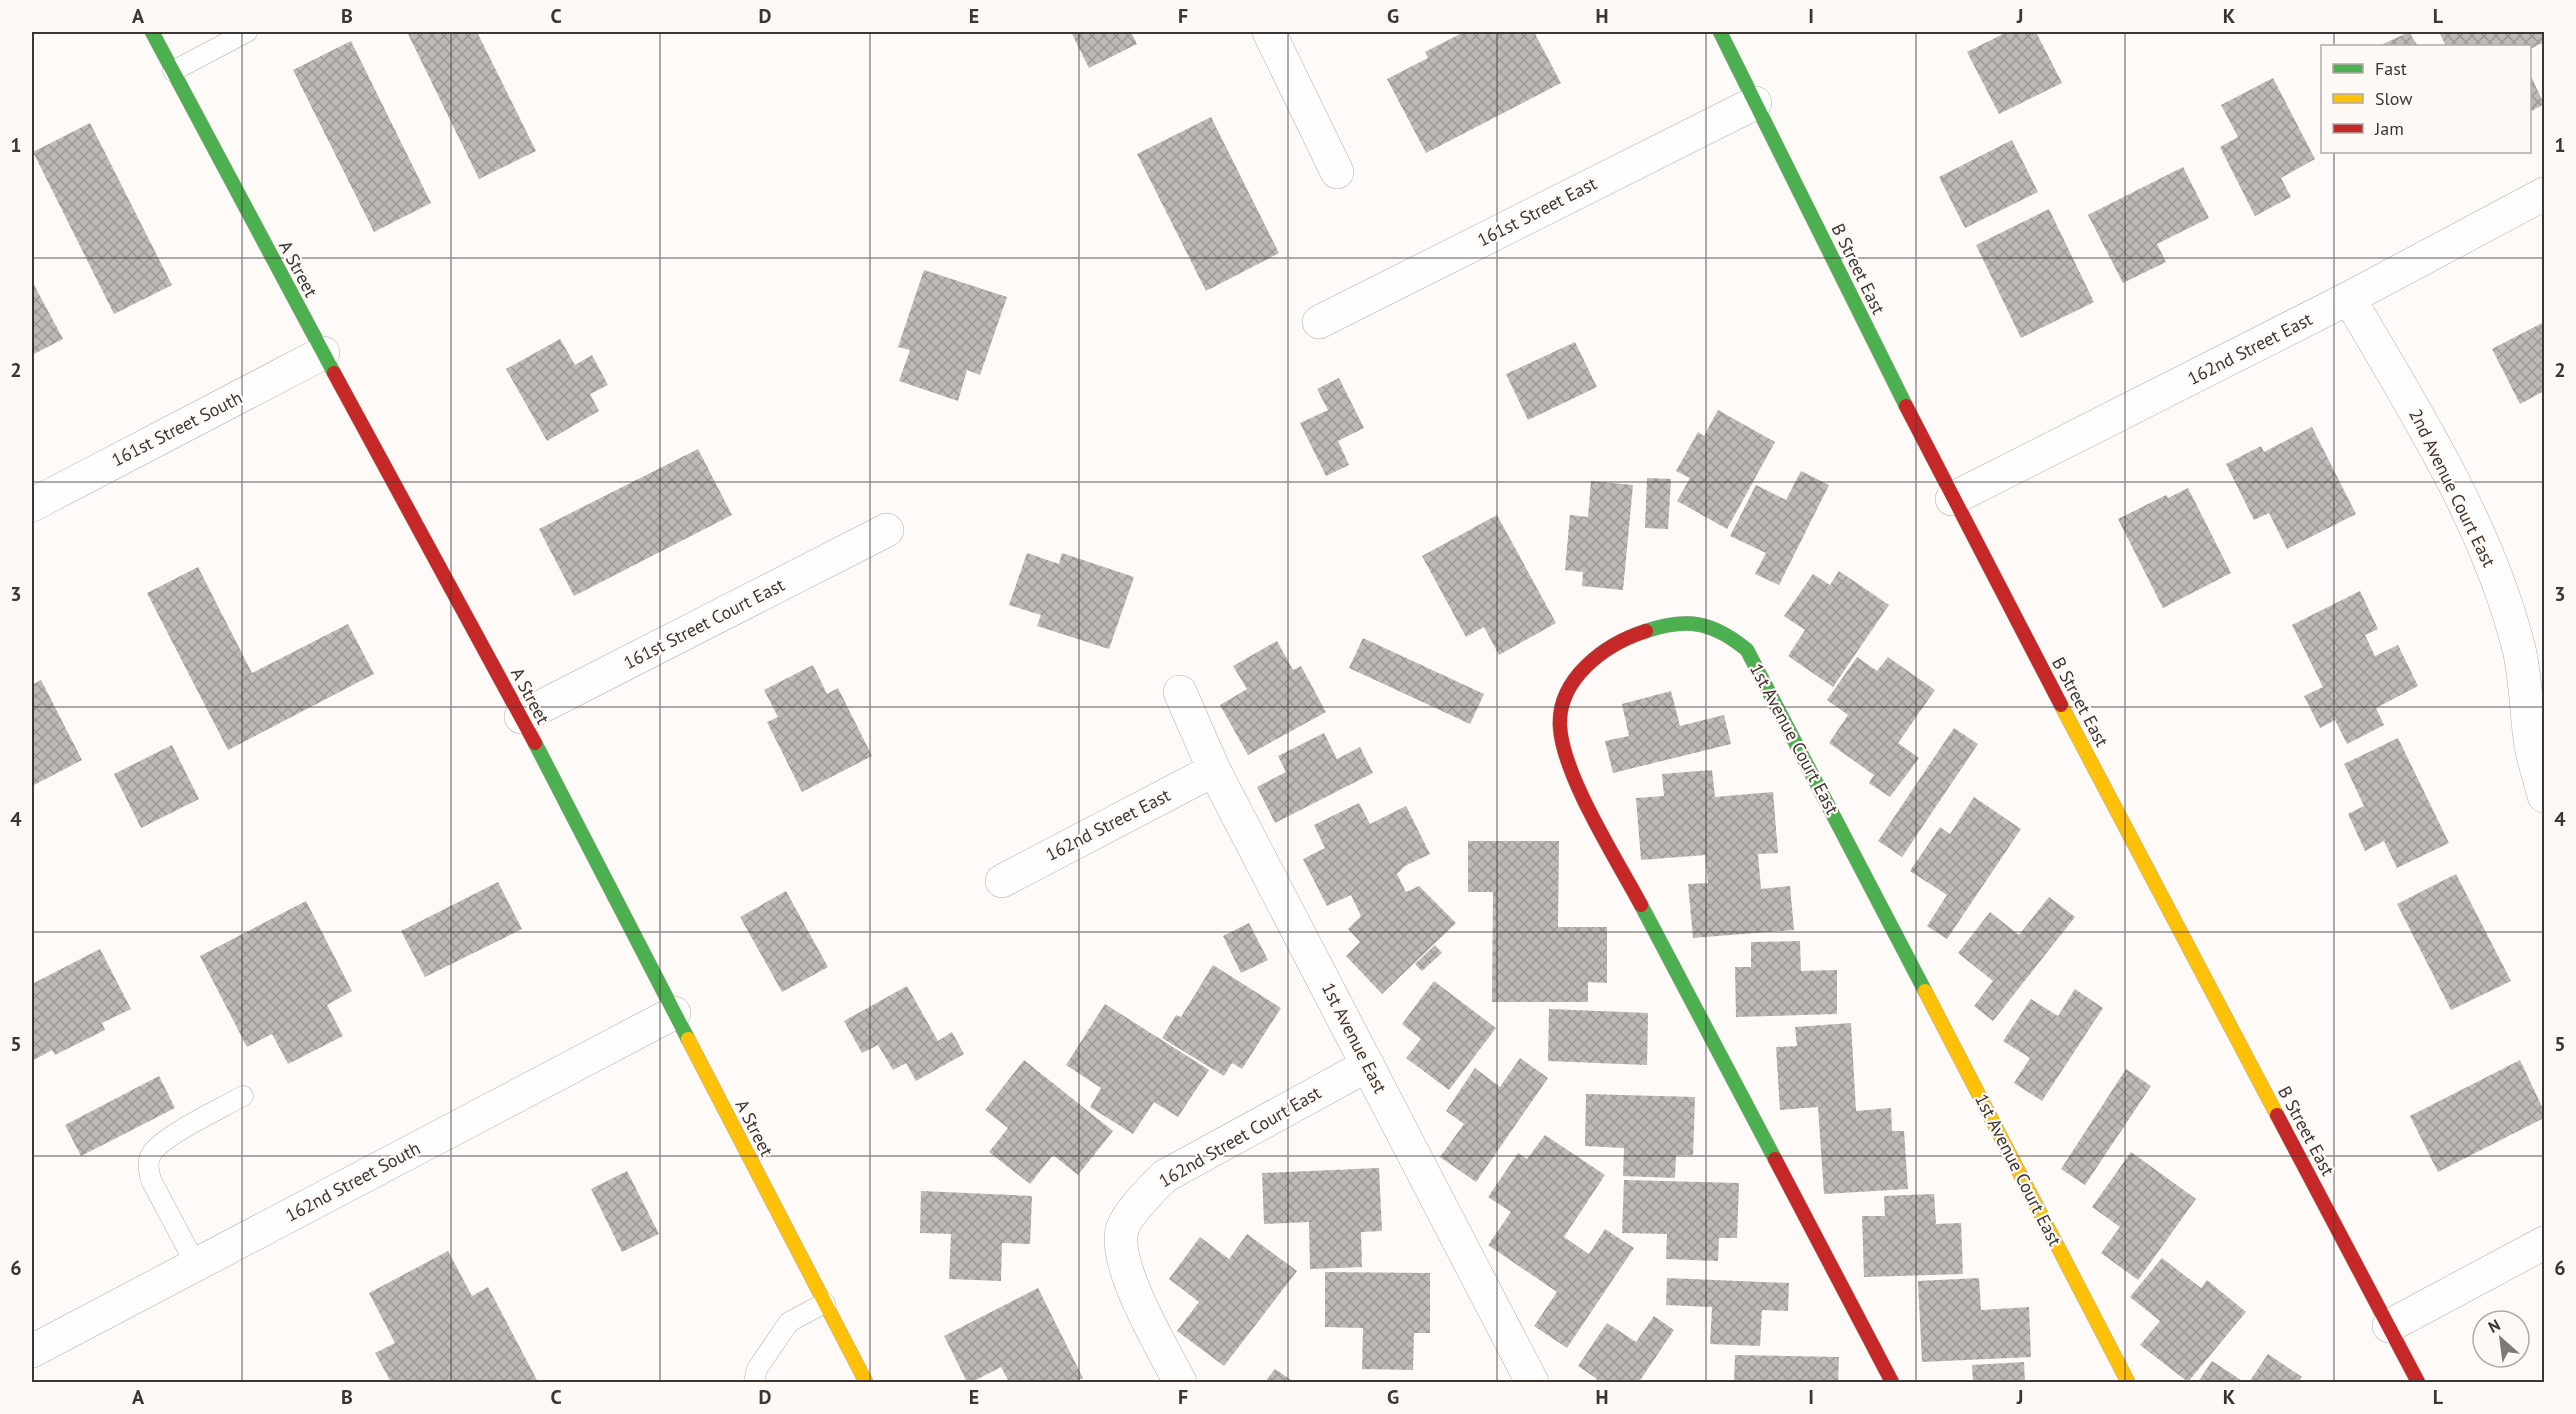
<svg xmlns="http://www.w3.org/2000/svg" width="2576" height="1414" font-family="'PT Sans',sans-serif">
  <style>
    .building { fill: url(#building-cross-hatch) }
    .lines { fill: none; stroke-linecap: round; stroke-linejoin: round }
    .lane-casing { stroke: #b1adab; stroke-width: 21 }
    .street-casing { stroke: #b1adab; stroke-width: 34 }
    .fast-casing { stroke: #b1adab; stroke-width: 15 }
    .slow-casing { stroke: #b1adab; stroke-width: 15 }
    .jam-casing { stroke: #b1adab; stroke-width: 15 }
    .lane { stroke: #fffefe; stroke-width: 20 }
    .street { stroke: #fffefe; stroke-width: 33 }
    .fast { stroke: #4caf50; stroke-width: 14 }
    .slow { stroke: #ffc107; stroke-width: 14 }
    .jam { stroke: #c62828; stroke-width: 14 }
    .grid { fill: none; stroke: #3b3533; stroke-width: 1.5; stroke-opacity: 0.55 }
    .labels { text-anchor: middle; stroke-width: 4.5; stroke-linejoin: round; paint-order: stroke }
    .street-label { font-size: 18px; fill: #3b3533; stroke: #fff9f6 }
    .neatline { fill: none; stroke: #3b3533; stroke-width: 2 }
    .grid-label { font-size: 20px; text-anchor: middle; font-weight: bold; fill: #3b3533 }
  </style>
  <defs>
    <pattern id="building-cross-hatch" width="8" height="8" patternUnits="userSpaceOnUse" patternTransform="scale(1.5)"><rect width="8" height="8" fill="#bebab8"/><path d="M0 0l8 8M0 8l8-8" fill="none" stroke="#9c9896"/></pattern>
  </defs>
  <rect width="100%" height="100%" fill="#fdfaf8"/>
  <path class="building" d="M407 32H477L536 151 479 179Z
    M1071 32H1131L1137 44 1089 68Z
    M1464 32H1534L1561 83 1426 153 1387 79 1428 58 1425 52Z
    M2007 32H2036L2062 83 1999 114 1967 52Z
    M2409 32 2418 46H2379Z
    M2445 32H2544V42L2530 49V46H2446L2440 34Z
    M351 41 431 203 374 232 293 70Z
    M2530 74 2544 104 2530 112Z
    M2273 78 2315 159 2281 178 2291 197 2255 216 2220 147 2238 137 2221 105Z
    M1211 117 1279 253 1206 291 1137 154Z
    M90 123 172 285 114 314 33 152Z
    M2012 140 2038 192 1965 228 1939 177Z
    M2183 167 2209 218 2157 244 2166 262 2123 283 2088 215Z
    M2049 209 2094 302 2021 338 1976 245Z
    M924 270 1007 297 980 375 967 370 958 401 899 381 910 350 898 347Z
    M32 281 63 339 32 355Z
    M2544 322V391L2520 404 2492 349Z
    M560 339 575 365 592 355 608 385 590 394 599 411 547 441 506 369Z
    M1575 342 1597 387 1528 420 1506 374Z
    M1339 378 1364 428 1338 441 1349 465 1326 476 1300 423 1328 410 1317 389Z
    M1718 410 1775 442 1727 529 1677 501 1690 478 1676 471 1698 432 1704 436Z
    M2312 427 2356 514 2287 549 2269 513 2254 520 2226 464 2261 446 2264 452Z
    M698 449 732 515 574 596 539 529Z
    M1801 471 1829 485 1779 585 1755 574 1766 553 1730 536 1756 485 1786 500Z
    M1647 478 1671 479 1668 529 1645 528Z
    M1591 481 1633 485 1623 590 1582 586 1583 572 1565 570 1570 515 1588 517Z
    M2188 488 2231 573 2163 608 2118 519 2166 495 2168 498Z
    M1497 515 1556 623 1499 655 1484 627 1466 637 1422 556Z
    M1027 553 1059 564 1062 553 1134 577 1109 649 1037 626 1041 615 1009 605Z
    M198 567 252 673 348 624 374 674 228 750 147 593Z
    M1839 571 1889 605 1833 687 1788 656 1805 630 1784 616 1813 574 1830 585Z
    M2360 591 2378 629 2365 635 2375 656 2398 645 2418 686 2376 708 2384 725 2347 744 2335 720 2320 728 2304 696 2323 687 2292 625Z
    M1363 638 1484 694 1470 724 1349 668Z
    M1277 641 1293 670 1301 666 1326 712 1248 755 1220 705 1247 689 1233 666Z
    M1857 657 1877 671 1888 657 1935 690 1898 743 1919 758 1890 797 1869 783 1874 775 1829 743 1848 715 1827 700Z
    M813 665 827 694 838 688 872 756 802 792 767 722 778 717 764 690Z
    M41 680 82 760 32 786V685Z
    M1671 691 1680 726 1724 715 1731 744 1613 773 1605 741 1629 736 1622 704Z
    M1954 728 1978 744 1902 857 1878 841Z
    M1324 733 1337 759 1360 747 1373 773 1275 823 1257 787 1286 772 1278 756Z
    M2398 738 2449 843 2397 868 2384 841 2365 851 2348 814 2364 806 2344 764Z
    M172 745 199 799 141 828 114 774Z
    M1712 770 1715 797 1773 792 1778 853 1758 854 1761 889 1790 886 1794 930 1693 938 1688 884 1708 883 1705 855 1641 860 1636 798 1664 796 1662 774Z
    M1974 797 2021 829 1947 939 1927 926 1947 895 1910 871 1940 827 1950 834Z
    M1359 803 1370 824 1406 806 1430 854 1405 866 1397 874 1406 892 1419 886 1456 923 1382 994 1346 956 1360 942 1348 929 1361 916 1351 895 1327 906 1303 859 1325 848 1314 825Z
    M1468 841H1559L1558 927H1607V983L1588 982V1002H1492L1493 892H1468Z
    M2456 874 2511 981 2451 1010 2397 904Z
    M498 882 522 929 425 977 401 931Z
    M786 891 828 967 782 992 740 917Z
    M2049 897 2075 917 1993 1021 1974 1006 1993 981 1958 953 1990 912 2019 935Z
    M306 901 352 991 327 1005 343 1036 288 1064 272 1034 247 1047 200 956Z
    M1249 923 1268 960 1241 973 1223 936Z
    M1800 941 1801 971 1837 970V1014L1736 1017 1735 967H1751V942Z
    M1435 945 1442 953 1422 971 1415 964Z
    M100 949 131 1009 102 1023 105 1030 55 1055 52 1050 32 1061V984Z
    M1213 965 1281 1008 1242 1069 1232 1063 1224 1076 1162 1038 1176 1015 1181 1017Z
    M1434 981 1496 1028 1449 1090 1406 1058 1421 1039 1402 1024Z
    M907 986 938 1041 952 1032 964 1054 916 1081 906 1063 893 1070 878 1045 862 1053 844 1021Z
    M2075 989 2103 1008 2042 1101 2014 1083 2030 1058 2003 1041 2031 999 2058 1016Z
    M1105 1004 1209 1070 1178 1117 1154 1102 1133 1134 1090 1107 1101 1088 1066 1065Z
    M1549 1009 1648 1013 1647 1065 1548 1061Z
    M1851 1023 1856 1111 1891 1108 1892 1131H1904L1908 1189 1824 1194 1818 1107 1780 1110 1776 1047 1797 1046 1795 1027Z
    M1520 1058 1548 1078 1476 1182 1440 1157 1464 1124 1446 1111 1475 1068 1500 1087Z
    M1024 1060 1113 1131 1078 1175 1053 1155 1030 1184 989 1152 1008 1128 985 1110Z
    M2520 1060 2544 1111V1118L2438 1172 2410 1116Z
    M2126 1069 2151 1086 2085 1185 2061 1169Z
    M159 1076 175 1108 81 1156 65 1125Z
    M1586 1094 1695 1097 1693 1155H1676L1675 1178 1623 1176 1624 1148 1585 1146Z
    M1545 1135 1605 1175 1564 1237 1589 1254 1605 1229 1634 1248 1567 1348 1534 1326 1557 1292 1488 1245 1511 1212 1488 1197 1518 1153 1527 1159Z
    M2131 1152 2196 1199 2138 1280 2101 1253 2120 1227 2092 1207Z
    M1379 1168 1382 1231 1361 1232 1362 1267 1310 1269 1309 1222 1264 1224 1262 1173Z
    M627 1171 659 1234 622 1252 591 1189Z
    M1624 1180 1739 1183 1737 1238H1719L1718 1261 1666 1259 1667 1234 1622 1233Z
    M921 1191 1032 1196 1030 1244 1002 1243 1001 1281 949 1279 951 1234 920 1233Z
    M1934 1194 1936 1224 1961 1223 1963 1274 1864 1277 1862 1216H1885L1884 1196Z
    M1247 1234 1297 1271 1224 1366 1177 1331 1199 1302 1169 1279 1200 1237 1229 1259Z
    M448 1251 472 1296 488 1287 538 1382H391L375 1353 395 1343 369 1293Z
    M2162 1258 2201 1288 2207 1280 2246 1312 2188 1382 2140 1345 2160 1321 2130 1297Z
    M1325 1272 1430 1273V1333H1414L1413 1370 1362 1369 1363 1328 1325 1327Z
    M1667 1278 1789 1283 1788 1311 1762 1310 1760 1346 1710 1344 1712 1307 1666 1305Z
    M1979 1278 1981 1310 2029 1307 2031 1357 1922 1362 1918 1281Z
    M1038 1288 1083 1378 1073 1382H1009L1001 1367 972 1382H967L944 1336Z
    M1654 1316 1674 1330 1639 1382H1594L1597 1379 1578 1366 1607 1323 1636 1342Z
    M2268 1354 2302 1377 2298 1382H2249Z
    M1735 1355 1839 1357 1838 1382H1734Z
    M2212 1361 2244 1382H2198Z
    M2024 1362 2025 1382H1973L1972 1365Z
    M1275 1369 1294 1382H1265Z"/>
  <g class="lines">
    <g class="lane-casing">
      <path id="lane" d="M173 71 247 32
        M196 1265 151 1180C149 1171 146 1162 152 1153 164 1135 222 1108 243 1096
        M754 1382 757 1369 789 1322 825 1303"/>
    </g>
    <g class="street-casing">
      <path id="street" d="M1269 32 1337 172
        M2349 298C2414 410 2487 522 2519 649 2526 679 2526 709 2530 739 2532 758 2540 778 2544 796
        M1319 322 1755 103
        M1952 499 2349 298 2544 194
        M32 505 323 353
        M1180 692 1214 770 1532 1382
        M521 717 887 530
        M1002 881 1214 770
        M2389 1326 2544 1243
        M32 1351 674 1013
        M1180 1382C1163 1349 1113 1266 1122 1230 1126 1215 1153 1187 1165 1176L1368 1065"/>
    </g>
    <g class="fast-casing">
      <path id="fast" d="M152 32 334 373
        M1720 32 1906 406
        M1646 631C1688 617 1713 622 1747 650L1925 991
        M535 743 688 1039
        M1641 905 1775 1159"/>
    </g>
    <g class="slow-casing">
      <path id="slow" d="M2061 705 2277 1115
        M1925 991 2128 1382
        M688 1039 866 1382"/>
    </g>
    <g class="jam-casing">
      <path id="jam" d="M334 373 535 743
        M1906 406 2061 705
        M1641 905C1617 860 1563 776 1560 727 1557 679 1605 644 1646 631
        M2277 1115 2418 1382
        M1775 1159 1892 1382"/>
    </g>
    <use href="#lane" class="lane"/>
    <use href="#street" class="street"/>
    <use href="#fast" class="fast"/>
    <use href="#slow" class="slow"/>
    <use href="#jam" class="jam"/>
  </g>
  <path class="grid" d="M242 32V1382M451 32V1382M660 32V1382M870 32V1382M1079 32V1382M1288 32V1382M1497 32V1382M1706 32V1382M1916 32V1382M2125 32V1382M2334 32V46M2334 152V1382M32 258H2544M32 482H2544M32 707H2544M32 932H2544M32 1156H2544"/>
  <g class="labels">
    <g class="street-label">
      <text transform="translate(1537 212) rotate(-27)" y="6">161st Street East</text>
      <text transform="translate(298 269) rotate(62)" y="6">A Street</text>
      <text transform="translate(1858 269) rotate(64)" y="6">B Street East</text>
      <text transform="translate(2250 349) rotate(-27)" y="6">162nd Street East</text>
      <text transform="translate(177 429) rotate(-27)" y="6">161st Street South</text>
      <text transform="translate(2452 488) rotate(64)" y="6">2nd Avenue Court East</text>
      <text transform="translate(704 624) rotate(-27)" y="6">161st Street Court East</text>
      <text transform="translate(530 696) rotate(62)" y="6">A Street</text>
      <text transform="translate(2080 702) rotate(62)" y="6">B Street East</text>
      <text transform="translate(1794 739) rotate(62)" y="6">1st Avenue Court East</text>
      <text transform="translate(1108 825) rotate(-27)" y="6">162nd Street East</text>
      <text transform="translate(1354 1038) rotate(63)" y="6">1st Avenue East</text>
      <text transform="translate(754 1128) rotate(63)" y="6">A Street</text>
      <text transform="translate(2306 1131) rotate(62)" y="6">B Street East</text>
      <text transform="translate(1240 1137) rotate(-30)" y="6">162nd Street Court East</text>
      <text transform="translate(2018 1170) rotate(63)" y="6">1st Avenue Court East</text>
      <text transform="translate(353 1182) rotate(-28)" y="6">162nd Street South</text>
    </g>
  </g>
  <rect width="2576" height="1414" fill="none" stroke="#fff9f6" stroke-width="66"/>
  <rect x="2321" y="45" width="210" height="108" fill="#fff9f6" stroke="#b1aba8" stroke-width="1.5"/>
  <rect x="2333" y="64" width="30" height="9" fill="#4caf50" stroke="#b1aba8" stroke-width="1.5"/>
  <text x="2375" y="75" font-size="18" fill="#3b3533">Fast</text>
  <rect x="2333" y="94" width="30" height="9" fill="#ffc107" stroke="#b1aba8" stroke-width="1.5"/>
  <text x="2375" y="105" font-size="18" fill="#3b3533">Slow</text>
  <rect x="2333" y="124" width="30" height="9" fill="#c62828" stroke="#b1aba8" stroke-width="1.5"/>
  <text x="2375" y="135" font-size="18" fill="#3b3533">Jam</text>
  <g transform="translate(2501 1339) rotate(332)"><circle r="28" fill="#fff9f6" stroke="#b1aba8" stroke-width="1.5"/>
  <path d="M0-4.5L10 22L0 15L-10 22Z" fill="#7f7a78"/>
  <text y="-9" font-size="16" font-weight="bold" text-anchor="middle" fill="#3b3533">N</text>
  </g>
  <rect x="33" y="33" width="2510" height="1348" class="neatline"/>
  <g class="grid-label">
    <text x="138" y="23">A</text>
    <text x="347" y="23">B</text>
    <text x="556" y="23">C</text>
    <text x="765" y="23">D</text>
    <text x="974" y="23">E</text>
    <text x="1183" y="23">F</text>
    <text x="1393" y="23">G</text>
    <text x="1602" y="23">H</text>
    <text x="1811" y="23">I</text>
    <text x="2020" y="23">J</text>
    <text x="2229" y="23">K</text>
    <text x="2438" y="23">L</text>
    <text x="16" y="152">1</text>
    <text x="2560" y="152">1</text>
    <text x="16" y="377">2</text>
    <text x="2560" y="377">2</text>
    <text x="16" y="601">3</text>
    <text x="2560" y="601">3</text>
    <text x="16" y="826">4</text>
    <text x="2560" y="826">4</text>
    <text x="16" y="1051">5</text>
    <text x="2560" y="1051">5</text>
    <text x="16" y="1275">6</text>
    <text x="2560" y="1275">6</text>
    <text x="138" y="1404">A</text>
    <text x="347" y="1404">B</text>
    <text x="556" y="1404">C</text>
    <text x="765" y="1404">D</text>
    <text x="974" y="1404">E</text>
    <text x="1183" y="1404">F</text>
    <text x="1393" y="1404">G</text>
    <text x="1602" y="1404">H</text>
    <text x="1811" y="1404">I</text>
    <text x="2020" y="1404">J</text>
    <text x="2229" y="1404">K</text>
    <text x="2438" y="1404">L</text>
  </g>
</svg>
